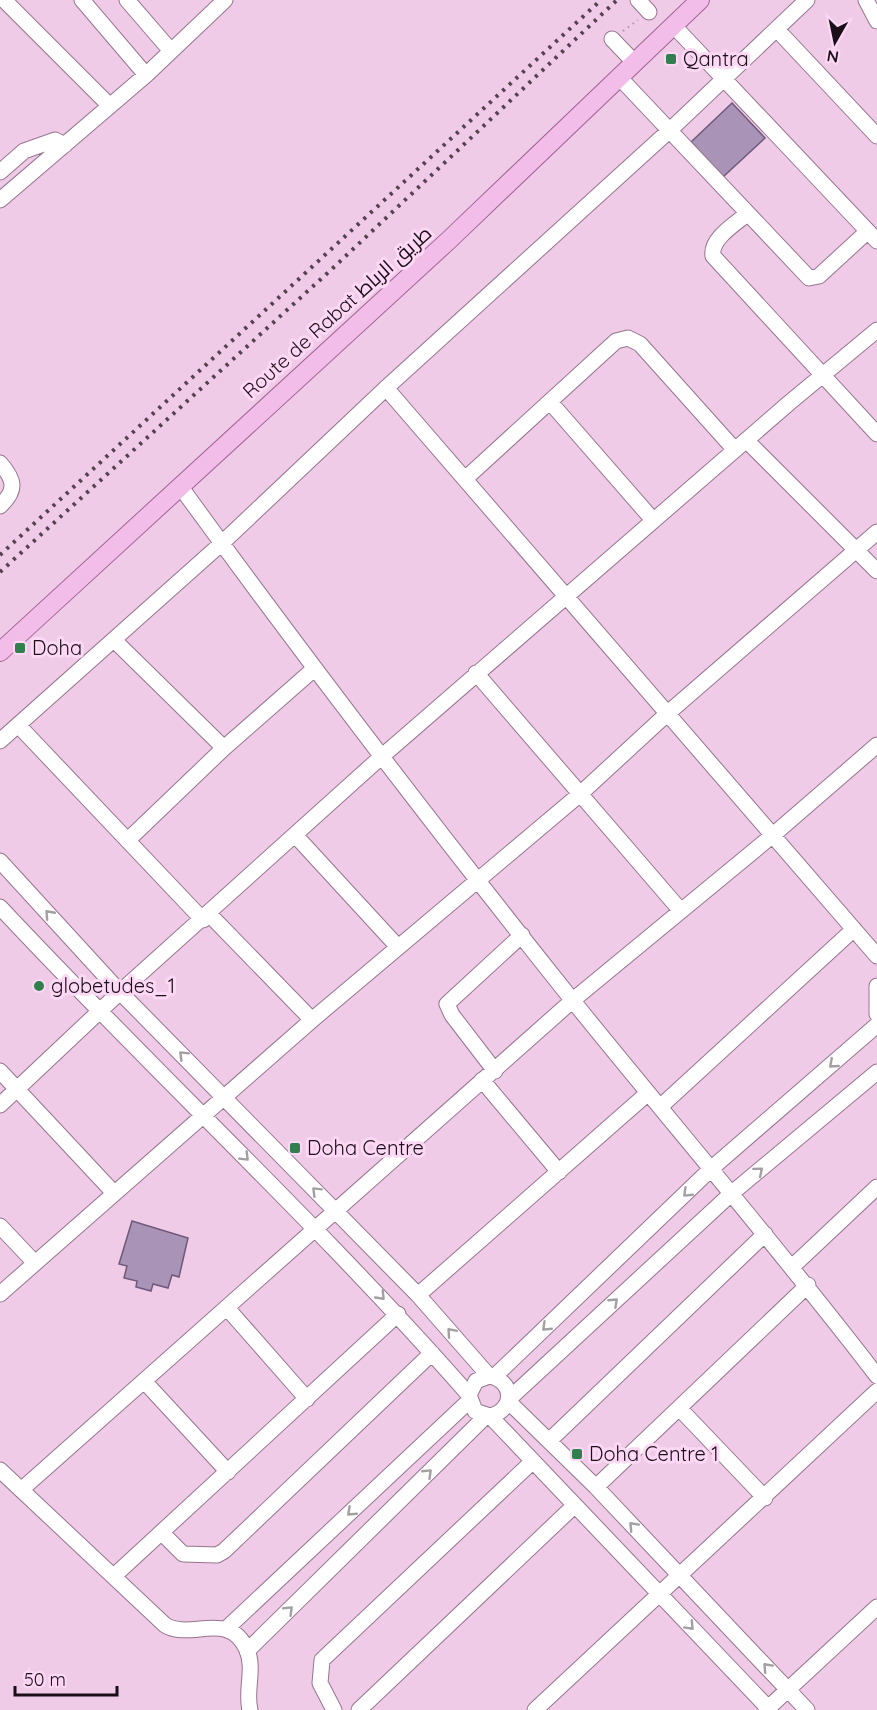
<svg xmlns="http://www.w3.org/2000/svg" width="877" height="1710" font-family="Quicksand,Cairo,sans-serif">
  <style>
    .building { fill: #a993b6; stroke: #6e597a; stroke-width: 1.5 }
    .lines { fill: none; stroke-linecap: round; stroke-linejoin: round }
    .minor-casing { stroke: #96748f; stroke-width: 17 }
    .major-casing { stroke: #a16396; stroke-width: 20 }
    .path { stroke: #ac8fa6; stroke-width: 2; stroke-dasharray: 1.5 4.5; stroke-linecap: butt }
    .minor { stroke: #fff; stroke-width: 15 }
    .major { stroke: #f2bde9; stroke-width: 18 }
    .rail { stroke: #554251; stroke-width: 4; stroke-dasharray: 3 6; stroke-linecap: butt }
    .oneway { stroke: #a39fa3 }
    .poi-dot { fill: #317f4f; stroke: #fdd8f5; stroke-width: 2 }
    .labels { text-anchor: middle; stroke-width: 6; stroke-linejoin: round; paint-order: stroke }
    .poi-label { font-size: 20px; fill: #1a0e18; stroke: #fdd8f5; text-anchor: start }
    .street-label { font-size: 20px; fill: #1a0e18; stroke: #fdd8f5 }
  </style>
  <rect width="100%" height="100%" fill="#f0cbe8"/>
  <path class="building" d="M732 103 765 138 723 177 691 142Z
    M132 1221 188 1238 179 1277 172 1275 168 1288 153 1284 151 1291 136 1287 137 1281 124 1278 127 1266 119 1264Z"/>
  <g class="lines">
    <g class="minor-casing">
      <path id="minor" d="M4 0 110 106
        M82 0 146 75
        M127 0 171 51
        M638 0 649 12
        M866 0 877 21
        M673 25 877 241
        M783 36 877 136
        M612 39 634 62
        M619 77 809 278 819 276 868 231
        M0 172 24 151 55 140 65 145
        M0 200 146 75 225 0
        M747 214C735 224 710 239 713 256L877 434
        M386 388 877 956
        M550 402 653 520
        M746 440 877 571
        M0 463C15 480 17 490 0 506
        M465 479 616 341 628 338 640 344 735 450
        M180 486C307 661 438 832 573 1001 674 1126 779 1248 877 1376
        M114 640 224 748
        M476 673 681 911
        M18 725 203 920
        M0 741 222 543 386 388 670 130 807 0
        M295 835 398 947
        M129 839 224 748 314 669
        M0 861 120 992 418 1295 489 1376C515 1381 515 1410 490 1416
        M0 907C154 1072 320 1225 469 1395L475 1411 490 1416 770 1710
        M209 914 312 1020
        M877 986V1014
        M0 1071 114 1193
        M495 1071 452 1015 447 1004 522 935
        M482 1080 559 1172
        M0 1105 120 992 380 758 789 403 877 330
        M660 1107 854 929
        M0 1226 35 1263
        M792 1267 877 1187
        M0 1294 312 1020 579 795 668 713 877 532
        M418 1295 648 1093
        M227 1308 307 1399
        M494 1377 712 1168 877 1025
        M144 1381 228 1472
        M469 1395 476 1381 489 1376
        M509 1399 732 1193 877 1072
        M509 1402 596 1487 807 1710
        M679 1408 765 1498
        M550 1440 765 1234
        M0 1470 165 1625C191 1641 229 1609 247 1650 255 1669 245 1691 250 1710
        M596 1487 808 1285
        M21 1490 573 1000 773 835 877 745
        M162 1533 183 1554 217 1555 224 1551 432 1353
        M115 1575 398 1314
        M226 1629 470 1400
        M247 1651 486 1416
        M334 1710 320 1683 322 1660 533 1461
        M359 1710 574 1506
        M535 1710 877 1391
        M766 1710 877 1607"/>
    </g>
    <g class="major-casing">
      <path id="major" d="M0 652 449 240 700 0"/>
    </g>
    <path class="path" d="M623 31 638 20"/>
    <use href="#minor" class="minor"/>
    <use href="#major" class="major"/>
    <path class="rail" d="M0 555 601 0
      M0 572 333 268 617 0"/>
  </g>
  <defs><path id="oneway-chevron" d="M-2-3.5L2.5 0L-2 3.5" fill="none" stroke-width="1.6" stroke-linecap="round" stroke-linejoin="round" transform="scale(1.5)"/></defs>
  <g class="oneway">
    <use href="#oneway-chevron" transform="translate(49 914) rotate(-132)"/>
    <use href="#oneway-chevron" transform="translate(183 1055) rotate(-135)"/>
    <use href="#oneway-chevron" transform="translate(833 1064) rotate(139)"/>
    <use href="#oneway-chevron" transform="translate(245 1157) rotate(45)"/>
    <use href="#oneway-chevron" transform="translate(759 1171) rotate(-40)"/>
    <use href="#oneway-chevron" transform="translate(316 1191) rotate(-135)"/>
    <use href="#oneway-chevron" transform="translate(687 1193) rotate(136)"/>
    <use href="#oneway-chevron" transform="translate(381 1296) rotate(46)"/>
    <use href="#oneway-chevron" transform="translate(614 1302) rotate(-43)"/>
    <use href="#oneway-chevron" transform="translate(546 1327) rotate(136)"/>
    <use href="#oneway-chevron" transform="translate(451 1332) rotate(-131)"/>
    <use href="#oneway-chevron" transform="translate(428 1473) rotate(-44)"/>
    <use href="#oneway-chevron" transform="translate(351 1512) rotate(137)"/>
    <use href="#oneway-chevron" transform="translate(633 1526) rotate(-133)"/>
    <use href="#oneway-chevron" transform="translate(289 1610) rotate(-44)"/>
    <use href="#oneway-chevron" transform="translate(690 1626) rotate(47)"/>
    <use href="#oneway-chevron" transform="translate(767 1667) rotate(-133)"/>
  </g>
  <g class="poi-dot">
    <rect x="665" y="53" width="12" height="12" rx="3"/>
    <rect x="14" y="642" width="12" height="12" rx="3"/>
    <circle cx="39" cy="986" r="6"/>
    <rect x="289" y="1142" width="12" height="12" rx="3"/>
    <rect x="571" y="1448" width="12" height="12" rx="3"/>
  </g>
  <g class="labels">
    <g class="poi-label">
      <text x="683" y="66">Qantra</text>
      <text x="32" y="655">Doha</text>
      <text x="51" y="993">globetudes_1</text>
      <text x="307" y="1155">Doha Centre</text>
      <text x="589" y="1461">Doha Centre 1</text>
    </g>
    <g class="street-label">
      <text transform="translate(337 312) rotate(-42)" y="7">Route de Rabat طريق الرباط</text>
    </g>
  </g>
  <g transform="translate(835 42) rotate(189)" stroke="#fdd8f5" stroke-width="4.5" paint-order="stroke">
  <path d="M0-4.5L10 22L0 15L-10 22Z" fill="#1a0e18"/>
  <text y="-9" font-size="16" font-weight="bold" text-anchor="middle" fill="#1a0e18">N</text>
  </g>
  <path d="M15 1686v9h102v-9" fill="none" stroke="#1a0e18" stroke-width="3"/>
  <text x="24" y="1686" font-size="18" fill="#1a0e18" stroke="#fdd8f5" stroke-width="4.5" paint-order="stroke">50 m</text>
</svg>
